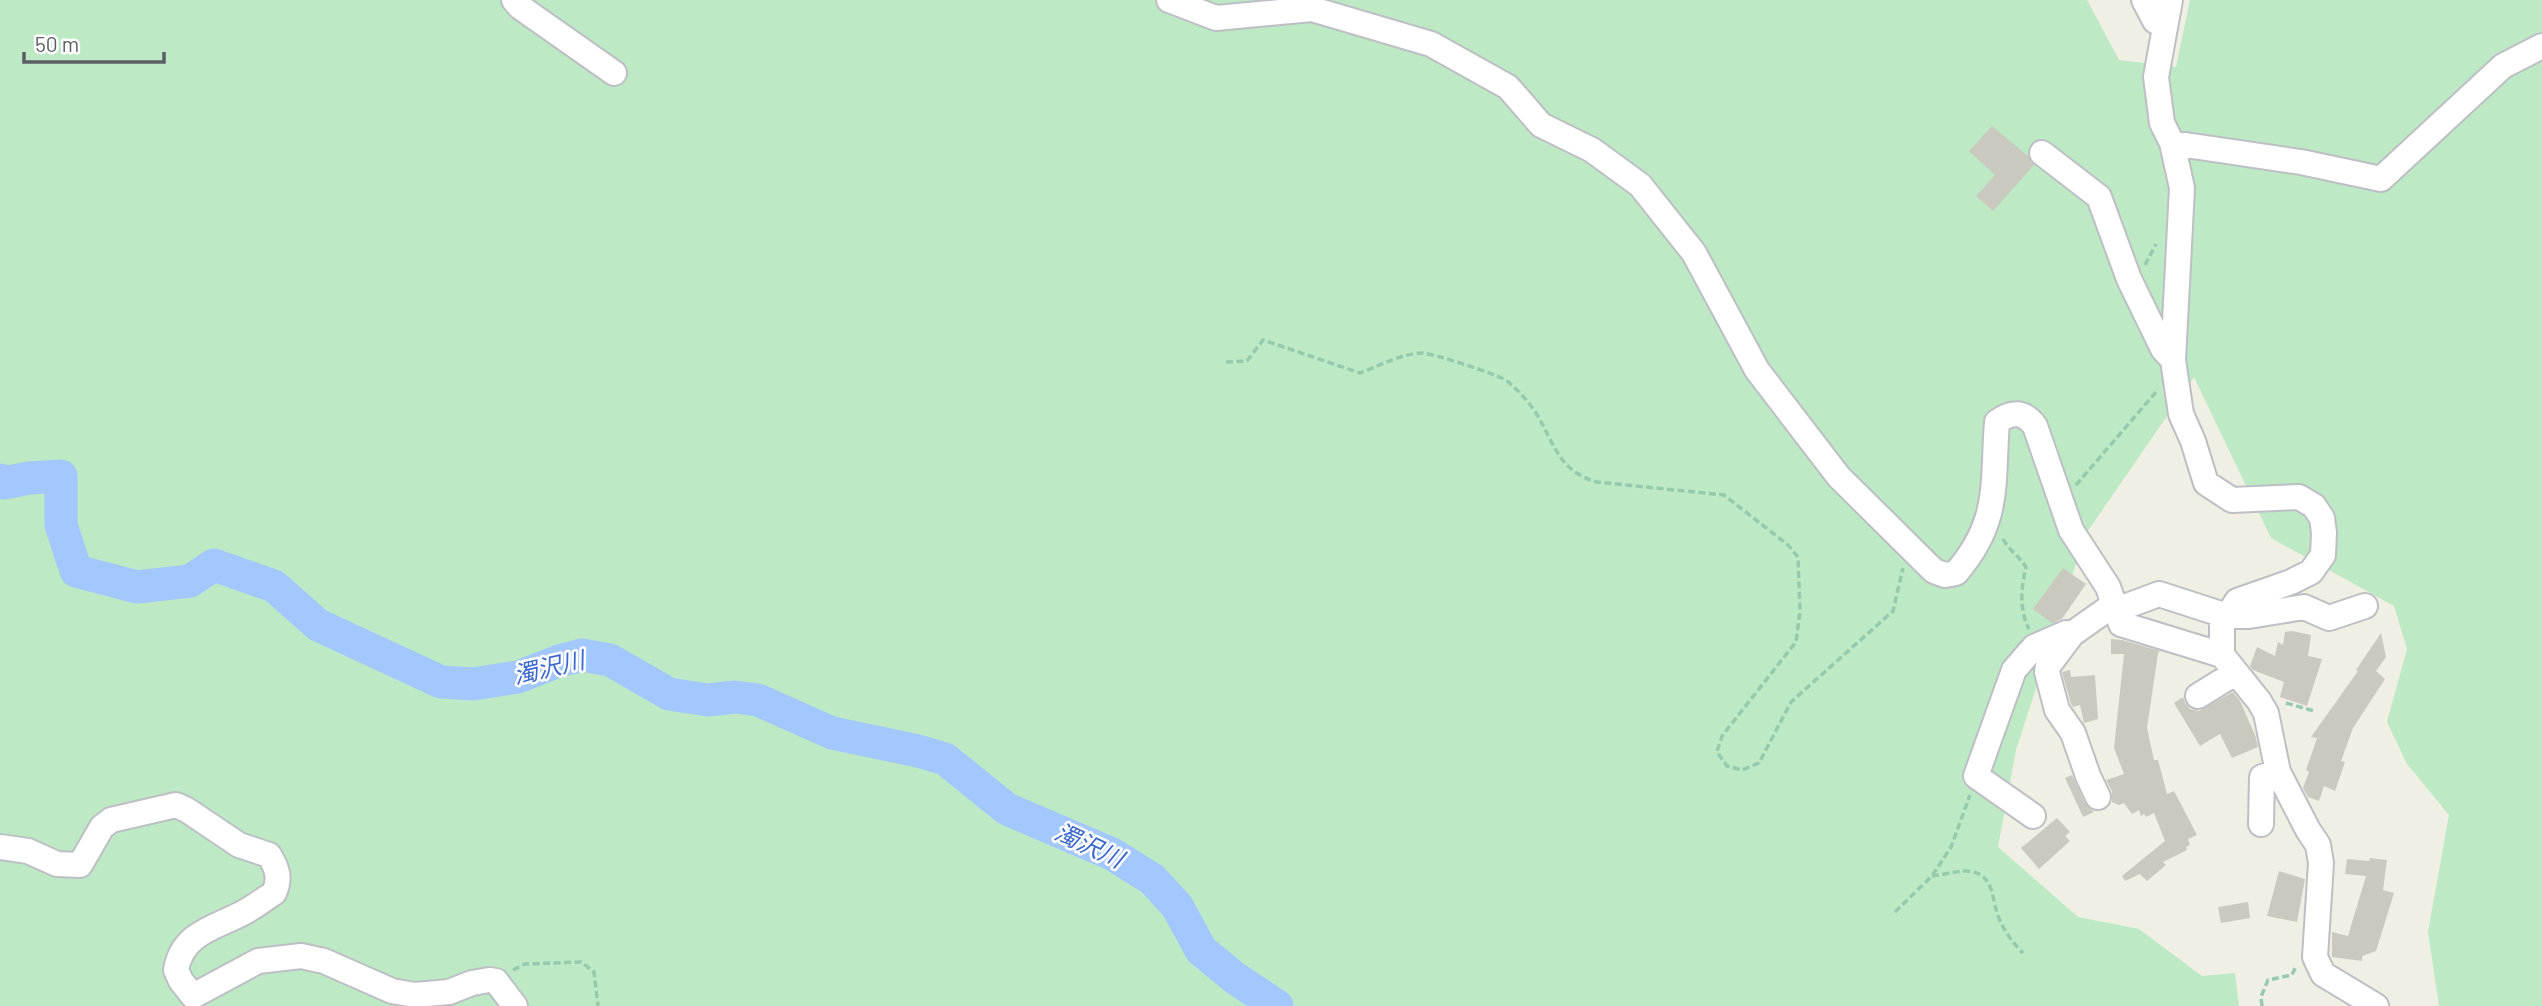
<svg xmlns="http://www.w3.org/2000/svg" width="2542" height="1006" font-family="Barlow,'Noto Sans JP',sans-serif">
  <style>
    .green { fill: #bde9c5 }
    .lines { fill: none; stroke-linecap: round; stroke-linejoin: round }
    .river { stroke: #a3c7ff; stroke-width: 33 }
    .building { fill: #cac9c0 }
    .minor-casing { stroke: #bdbfc5; stroke-width: 28 }
    .path { stroke: #95caae; stroke-width: 3.5; stroke-dasharray: 7 3.5; stroke-linecap: butt }
    .minor { stroke: #fff; stroke-width: 24 }
    .labels { text-anchor: middle; stroke-width: 5; stroke-linejoin: round; paint-order: stroke }
    .water-label { font-size: 24px; font-style: italic; fill: #3b69ce; stroke: #fff }
  </style>
  <rect width="100%" height="100%" fill="#efefe3"/>
  <path class="green" d="M0 0H2087L2119 60 2176 67 2190 0H2542V1006H2439L2428 932 2449 815 2407 764 2387 722 2407 649 2394 606 2271 538 2194 377 2085 535 2016 750 1998 847 2078 917 2139 929 2202 976 2235 973 2239 1006H0Z"/>
  <g class="lines">
    <path class="river" d="M0 480 4 483 29 478 61 476V525L76 571 137 587 190 581 214 565 274 586 318 625 441 682 473 684 518 677 559 661 582 655 610 660 669 694 708 700 735 697 758 700 832 733 918 751 945 759 1007 809 1112 854 1152 879 1177 906 1201 950 1235 978 1277 1006"/>
  </g>
  <path class="building" d="M1992 126 2028 156 2034 165 1993 211 1976 196 1995 175 1969 151Z
    M2063 568 2086 584 2062 619 2052 623 2033 609Z
    M2292 631 2311 635 2308 656 2322 659 2307 706 2280 697 2284 682 2253 670 2250 666 2257 647 2275 656 2278 642 2283 645 2285 632Z
    M2381 633 2386 657 2376 671 2385 679 2353 728 2341 761 2345 762 2335 791 2324 786 2319 801 2308 797 2303 788 2309 772 2306 770 2317 738 2311 737 2358 671 2356 670Z
    M2111 639 2122 640 2160 651 2158 653 2147 728 2154 760H2158L2167 794 2174 791 2197 835 2188 839 2190 845 2186 847 2187 850 2163 862 2166 865 2147 881 2140 874 2125 881 2122 876 2165 841 2154 813 2146 817 2144 814 2141 816 2139 810 2132 814 2124 803 2119 805 2112 802V791L2106 780 2124 774 2114 748 2124 654H2111Z
    M2070 670 2071 677 2095 675 2098 719 2084 723 2080 705 2073 707 2071 704 2062 672Z
    M2233 692 2240 701 2255 735 2258 747 2232 758 2220 734 2200 746 2174 703 2183 697 2185 703 2190 709 2199 711Z
    M2072 775 2085 803 2094 812 2083 817 2065 778Z
    M2057 818 2070 832 2065 836 2070 841 2039 869 2021 848Z
    M2370 858 2387 860 2383 890 2394 893 2376 951 2362 956V961L2332 957V932L2348 936 2366 876 2345 874 2347 859 2369 861Z
    M2279 871 2305 879 2297 922 2267 916Z
    M2248 902 2250 918 2221 923 2218 907Z"/>
  <g class="lines">
    <g class="minor-casing">
      <path id="minor" d="M514 0 520 7 614 73
        M1169 0 1216 18 1312 9 1431 44 1508 87 1541 125 1592 150 1640 185 1694 253 1757 370 1839 477 1934 571 1945 575 1956 573C2001 521 1992 484 1997 422 2012 411 2024 411 2035 426L2071 530 2108 587 2121 624 2222 655 2259 701 2266 713 2278 772 2308 830 2318 845 2321 863 2315 957 2323 974 2376 1006
        M2144 0 2155 21 2165 25
        M2170 0 2156 77 2162 123 2172 143 2182 188 2173 360 2181 414 2193 441 2206 483 2232 500 2299 497 2314 506 2322 518 2324 533 2323 555 2311 572 2291 582 2237 601 2222 625V655
        M2172 143 2301 162 2381 179 2503 66 2542 46
        M2042 153 2099 197 2129 279 2163 349 2173 360
        M2116 610 2159 594 2227 616H2249L2304 607 2329 618 2365 606
        M2198 696 2235 673
        M2098 797 2088 776 2073 733 2057 710 2047 672 2048 666 2072 634 2113 605
        M2033 816 1976 776 2014 670 2034 647 2066 633 2072 634
        M2261 824 2262 777 2278 772
        M0 847 28 851 57 864 80 865 102 827 111 820 176 805 187 810 239 845 269 855C277 868 281 878 274 893 263 900 253 908 241 914 213 928 182 934 176 970L181 981 193 996 258 961 301 956 324 961 392 991 415 995 449 992 472 983 489 980 496 981 515 1006"/>
    </g>
    <path class="path" d="M2145 265 2156 244
      M1226 362 1247 361 1263 340 1360 373C1379 366 1400 354 1421 353 1429 352 1500 375 1507 381 1518 390 1528 401 1536 413 1555 444 1558 471 1597 482L1724 495 1788 545 1798 557 1800 611 1796 642 1722 736 1717 752 1727 766 1742 770 1759 763 1791 702 1893 611 1903 568
      M2076 485 2156 392
      M2003 539C2009 550 2019 556 2026 567 2021 587 2019 610 2029 629
      M2286 703 2314 711
      M1932 876C1943 875 1955 871 1966 871 1994 872 1991 896 1998 916 2004 931 2012 942 2023 953
      M1895 912 1932 876 1951 847 1970 795
      M513 970 525 964 581 962 594 972 598 1006
      M2262 1006 2261 997 2268 980 2292 975 2296 966"/>
    <use href="#minor" class="minor"/>
  </g>
  <g class="labels">
    <g class="water-label">
      <text transform="translate(549 668) rotate(-13)" y="8">濁沢川</text>
      <text transform="translate(1089 846) rotate(25)" y="8">濁沢川</text>
    </g>
  </g>
  <path d="M24 52v10h140v-10" fill="none" stroke="#5b5e65" stroke-width="3.5"/>
  <text x="35" y="52" font-size="21" fill="#5b5e65" stroke="#ffffff" stroke-width="5" paint-order="stroke">50 m</text>
</svg>
